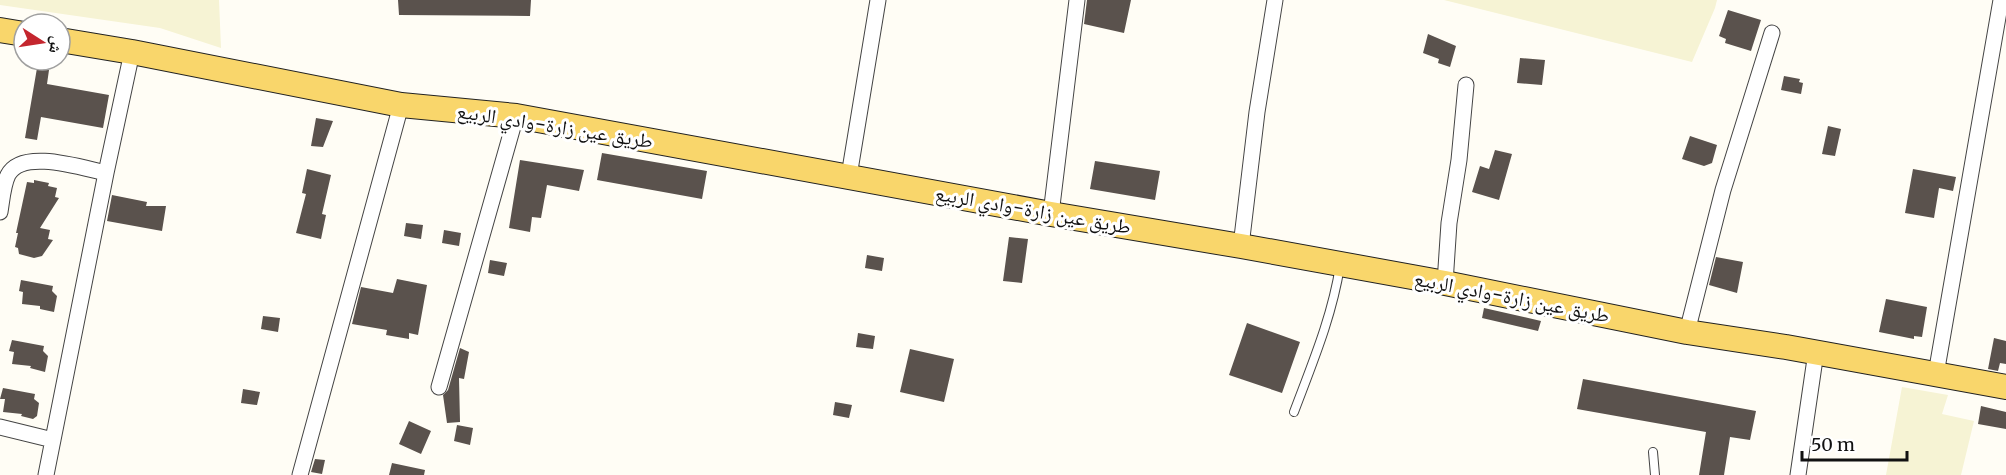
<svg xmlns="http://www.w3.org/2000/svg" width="2006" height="475" font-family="Merriweather,'Noto Naskh Arabic',serif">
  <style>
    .farmland { fill: #f6f3d4 }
    .building { fill: #5a524d }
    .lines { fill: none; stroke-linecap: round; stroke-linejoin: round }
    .lane-casing { stroke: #444; stroke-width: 10 }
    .street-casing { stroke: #444; stroke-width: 17 }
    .primary-casing { stroke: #222; stroke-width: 26 }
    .lane { stroke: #fff; stroke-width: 8 }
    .street { stroke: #fff; stroke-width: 15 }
    .primary { stroke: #f9d66b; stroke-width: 24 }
    .labels { text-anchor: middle; stroke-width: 6; stroke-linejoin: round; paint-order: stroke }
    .street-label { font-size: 20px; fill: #111; stroke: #fff }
  </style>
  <rect width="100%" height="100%" fill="#fffdf5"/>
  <path class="farmland" d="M0 0H219L221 48 160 28 0 5Z
    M1444 0H1717L1715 8 1692 62Z
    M1902 387 1948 395 1942 414 1974 421 1961 475H1886Z"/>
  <path class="building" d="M398 0H531L530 16 399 15Z
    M1087 0H1131L1124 33 1084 24Z
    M1728 10 1761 20 1751 51 1725 43 1726 39 1719 36Z
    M1428 34 1456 46 1450 67 1438 63 1439 59 1423 53Z
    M1520 58 1545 60 1542 85 1517 83Z
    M37 68 49 70 47 84 109 95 103 128 41 117 37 140 25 138Z
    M1784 76 1800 79 1799 82 1803 83 1801 94 1781 90Z
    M316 118 333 121 323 147 311 146Z
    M1828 126 1841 129 1835 156 1822 154Z
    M1690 136 1717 145 1712 163 1704 166 1682 159Z
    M1495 150 1512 154 1499 200 1472 192 1480 166 1489 169Z
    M602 153 707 171 702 199 597 180Z
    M520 160 584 170 579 191 547 185 541 218 532 217 530 232 509 228Z
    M1095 161 1160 171 1155 200 1090 189Z
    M307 169 331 175 322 214 326 215 321 239 296 233 306 194 302 193Z
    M1913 169 1956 177 1953 191 1939 188 1934 218 1905 213Z
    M34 180 49 183 48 186 57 188 55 197 59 198 40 228 50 230 48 239 53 240 42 256 34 258 19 254 18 248 15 247 18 233H16L27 182 34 183Z
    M112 195 147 202 146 206H166L162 231 107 221Z
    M406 223 423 225 421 239 404 236Z
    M444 230 461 233 459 246 442 243Z
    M1009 237 1028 239 1022 283 1003 281Z
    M867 255 884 258 882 271 865 268Z
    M1716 257 1743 262 1737 293 1709 285Z
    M490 260 507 263 504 276 488 273Z
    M397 279 427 285 418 335 409 333V339L386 335 387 330 352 324 361 287 393 293Z
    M21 280 53 286 52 291 57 296 54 312 40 309V306L22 304 23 292 19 291Z
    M1886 299 1927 307 1922 337 1914 336V339L1879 332Z
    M1484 308 1541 321 1538 331 1482 318Z
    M263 316 280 318 278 332 261 329Z
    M1247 323 1300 342 1282 393 1229 375Z
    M858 333 875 336 873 349 856 347Z
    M1994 338 2006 341V364L2000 363 1998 371 1988 369Z
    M12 340 44 346 43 351 48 356 45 372 30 368 31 366 12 364 14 352 9 351Z
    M460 348 469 352 464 379 459 378 460 422 447 423 443 395 448 390Z
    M910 349 954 359 944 402 900 392Z
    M1583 379 1756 411 1750 440 1730 437 1724 475H1699L1706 432 1577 409Z
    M3 388 35 394 34 399 39 403 37 416 33 419 21 416 22 414 3 412 5 399H0Z
    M243 389 260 392 257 405 241 403Z
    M835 402 852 405 849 418 833 415Z
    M1981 406 2006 412V429L1978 424Z
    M409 421 431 431 421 454 399 444Z
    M457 425 473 428 470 445 454 441Z
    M315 459 325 460 322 474 311 472Z
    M392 463 425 470 424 475H389Z"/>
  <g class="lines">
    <g class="lane-casing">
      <path id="lane" d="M1294 412C1312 364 1332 317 1340 266
        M1653 452 1655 475"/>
    </g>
    <g class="street-casing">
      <path id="street" d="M849 176 878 0
        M0 212C2 200 3 185 8 175 22 148 82 168 106 173
        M1051 214 1077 0
        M1241 246 1257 112 1275 0
        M1445 283 1449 223 1459 160 1466 85
        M1687 332 1723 190 1772 33
        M1936 374 2001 0
        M439 387 516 116
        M0 427 53 440
        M46 475 106 173 132 52
        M300 475 401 105
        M1798 475 1816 352"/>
    </g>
    <g class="primary-casing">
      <path id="primary" d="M0 30 24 34
        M60 40 132 52 401 105 516 116 1051 214 1241 246 1445 283 1687 332 1786 347 2006 387"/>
    </g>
    <use href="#lane" class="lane"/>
    <use href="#street" class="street"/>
    <use href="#primary" class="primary"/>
  </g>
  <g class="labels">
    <g class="street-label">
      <text transform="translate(555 126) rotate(9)" y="7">طريق عين زارة-وادي الربيع</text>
      <text transform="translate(1033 210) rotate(10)" y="7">طريق عين زارة-وادي الربيع</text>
      <text transform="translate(1512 297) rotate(11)" y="7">طريق عين زارة-وادي الربيع</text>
    </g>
  </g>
  <g transform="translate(42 42) rotate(102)"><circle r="28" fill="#ffffff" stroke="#a0a0a0" stroke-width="1.5"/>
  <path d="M0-4.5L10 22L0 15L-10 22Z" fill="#c4262e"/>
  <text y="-9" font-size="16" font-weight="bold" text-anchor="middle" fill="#111111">ش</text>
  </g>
  <path d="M1802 451v9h105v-9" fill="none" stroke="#111111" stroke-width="3"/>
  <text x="1811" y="451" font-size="18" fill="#111111" stroke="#ffffff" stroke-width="4.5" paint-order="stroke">50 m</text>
</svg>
